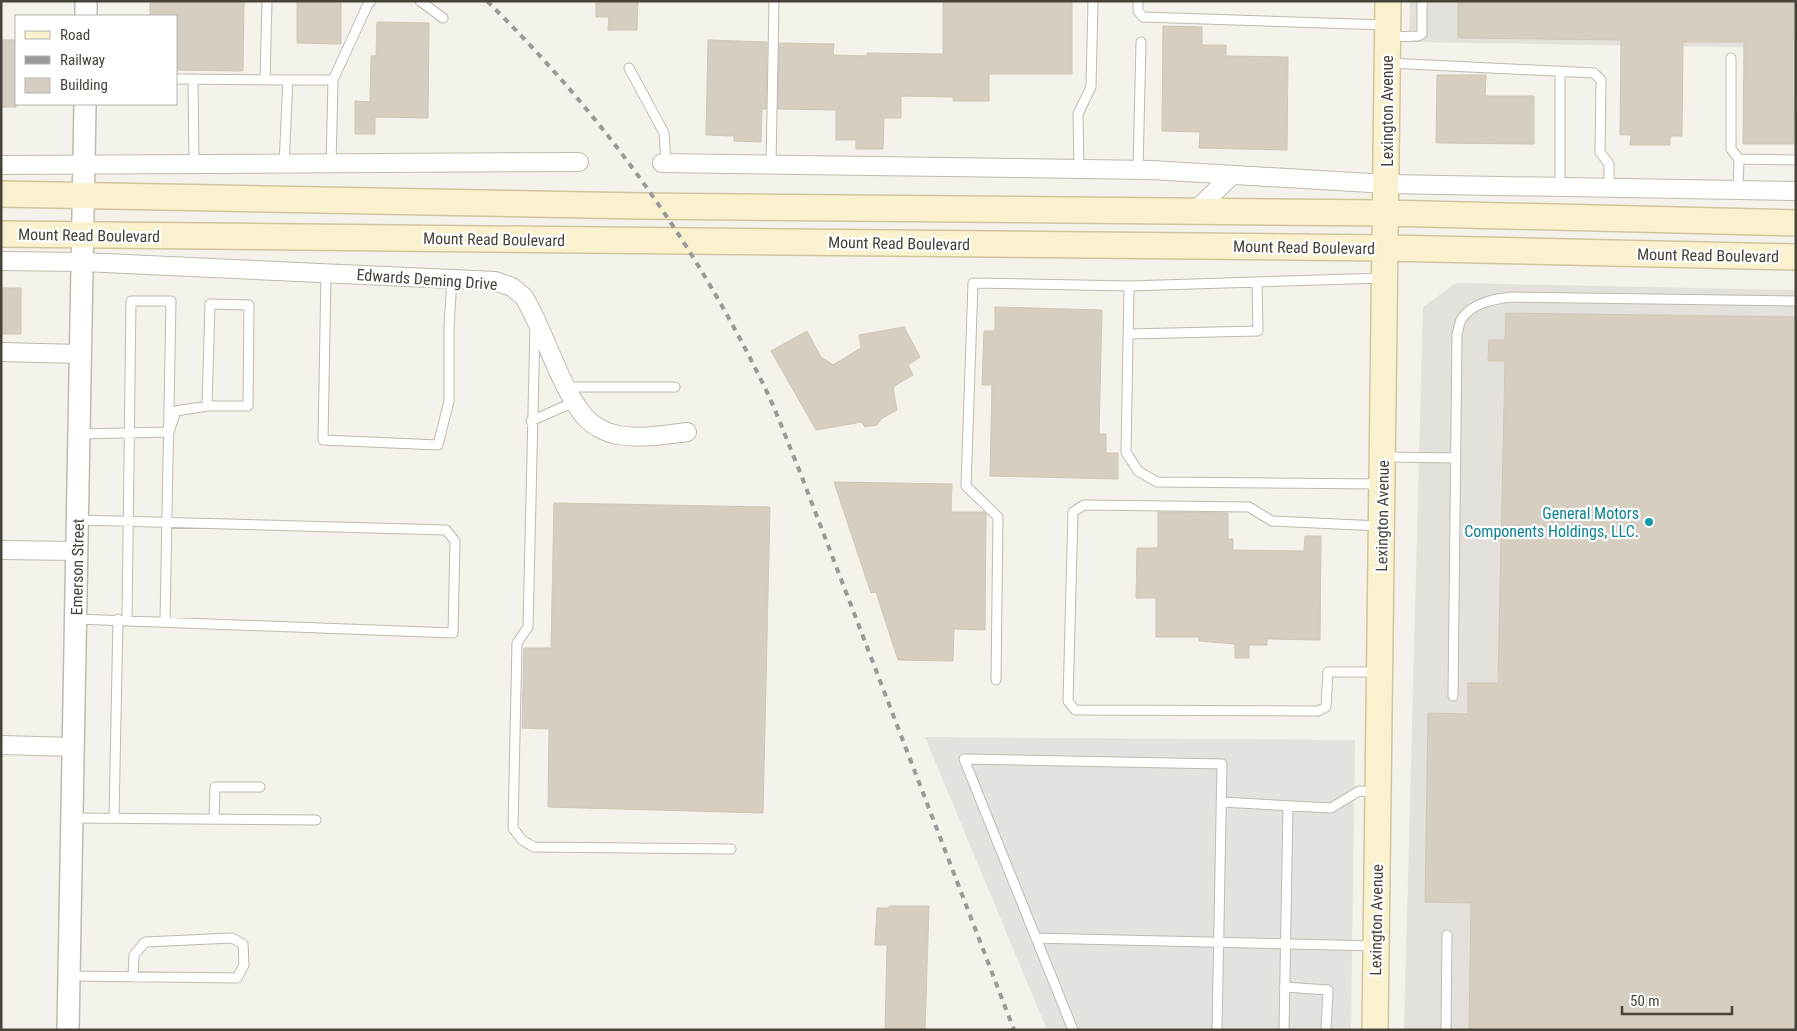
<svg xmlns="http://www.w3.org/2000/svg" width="1797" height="1031" font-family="'Roboto Condensed',sans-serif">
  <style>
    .industrial { fill: #e4e1dc }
    .parking { fill: #e3e2df }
    .building { fill: #d5cec1; stroke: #cfc6b5 }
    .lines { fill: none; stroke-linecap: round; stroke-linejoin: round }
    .service-casing { stroke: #bfbaae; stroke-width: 11 }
    .minor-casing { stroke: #bfbaae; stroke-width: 20 }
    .tertiary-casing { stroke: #bfbaae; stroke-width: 24 }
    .secondary-casing { stroke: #d0c69e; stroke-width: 28 }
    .service { stroke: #fff; stroke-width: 9 }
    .minor { stroke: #fff; stroke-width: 18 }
    .tertiary { stroke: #fff; stroke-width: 21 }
    .secondary { stroke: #faf2cf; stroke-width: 25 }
    .rail { stroke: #999; stroke-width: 4; stroke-dasharray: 6 6; stroke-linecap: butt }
    .culture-dot { fill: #0f9aa8; stroke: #fff; stroke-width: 2 }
    .labels { text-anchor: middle; stroke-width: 4.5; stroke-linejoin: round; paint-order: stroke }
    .street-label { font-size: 16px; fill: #484339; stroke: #fff }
    .culture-label { font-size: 16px; fill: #0d838f; stroke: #fff; text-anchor: end }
  </style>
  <rect width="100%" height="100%" fill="#f4f2eb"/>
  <path class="industrial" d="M1410 1H1796V48L1409 42Z
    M1456 283 1796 290V1030H1404L1423 307Z"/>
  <path class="parking" d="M925 737 1355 740 1351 1030H1047Z"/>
  <path class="building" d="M150 1H244L243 71 176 70V16H150Z
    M297 1H341V44L297 43Z
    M596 1H638L637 30H608L609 17H596Z
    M943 1H1072V74H989V101H953V97L901 96V118H884L883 149H856V140H836V110L778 109 779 43 834 44 833 55 867 56V53L943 54Z
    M1458 1H1796L1794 144H1743L1744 42H1683L1682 136H1670V145H1630L1631 135H1620L1621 40 1458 38Z
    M377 22 429 23 428 118 375 117V134H355V101L370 102 371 56H376Z
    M1163 26 1202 27V45H1226V56L1288 57 1287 150 1199 148 1200 132 1162 131Z
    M1 40H16V107H1Z
    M708 40 767 42 766 109H762L761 142 734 141V136L706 135Z
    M1437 75H1486L1485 96H1534V144L1436 143Z
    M1 288H21V334H1Z
    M995 307 1102 310 1099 434H1106V453H1118V479L990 476 992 385H982L984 331H995Z
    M1506 313 1796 317V1030H1469L1471 903 1425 902 1428 713 1468 714V683H1498L1505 361H1488L1489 340H1505Z
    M904 327 920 357 908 365 913 375 893 387 897 410 881 419 877 425 865 427 862 422 816 430 771 351 807 331 821 357 833 365 861 348 859 335Z
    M834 482 952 484 951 512H984L986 514 985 630 954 629 953 661 898 660 876 592 871 593Z
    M554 503 770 507 763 813 548 807 549 729 522 728 524 648H551Z
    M1158 512 1228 513V539H1233V550L1304 551 1305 536H1321L1320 640 1267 639V645H1249V658H1235V644L1199 641V637H1156V598H1136L1137 548H1158Z
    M889 906H929L925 1030H885L887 945H875L877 908H889Z"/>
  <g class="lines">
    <g class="service-casing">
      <path id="service" d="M420 1 443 18
        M1138 1V11L1143 17 1387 25
        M1388 37 1418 36 1422 34V1
        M1731 58V149L1739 159 1796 160
        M1388 63 1594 73 1601 80 1600 152 1609 164V188
        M629 68 664 133 666 163
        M1560 71V187
        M176 79 288 80 284 165
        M193 79 194 166
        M265 80 267 1
        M288 80H333L331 165
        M333 80 368 4 371 1
        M771 165 774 1
        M1079 170 1078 114 1091 87 1093 1
        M1138 170 1141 42
        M1738 190 1739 159
        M326 273 323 440 438 445 449 401V326L452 279
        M535 327 528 627 517 643 513 828 522 840 534 847 731 849
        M1128 334 1258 331 1257 283
        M567 387H675
        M531 421 574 402
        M80 434 169 432 176 411 207 406H248L249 305 210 304 207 406
        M1383 457 1455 458
        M1380 484 1157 482 1138 471 1126 452 1129 286 1384 278
        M76 619 453 633 455 541 446 530 78 520
        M127 620 131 301H171L165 621
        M1377 672H1328L1326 707 1318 711 1075 710 1068 701 1073 512 1084 505 1249 507 1272 521 1380 526
        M996 680 998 517 966 486 973 283 1129 286
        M1453 696 1457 335C1458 331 1459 324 1461 320 1471 303 1494 299 1511 297L1796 301
        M1221 802 1331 808 1359 791 1375 792
        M73 818 316 820
        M114 818 118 619
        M214 819 215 787H260
        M1036 938 1073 1030
        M70 976 237 978 244 965 243 944 232 938 145 942 134 955 133 977
        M1284 987 1328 990 1326 1030
        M1217 1030 1222 764 964 759 1036 938C1149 941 1262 943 1376 946
        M1284 1030 1288 806
        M1446 1030 1447 935"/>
    </g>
    <g class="minor-casing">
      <path id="minor" d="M662 163 1151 170 1387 184 1796 191
        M1 165 579 162
        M1196 210 1231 176
        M1 261 83 262 495 281 512 287 524 297C545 332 560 388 585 417 593 426 606 433 618 435 641 439 664 435 687 432
        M1 352 81 354
        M1 550 78 551
        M1 745 74 747"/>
    </g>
    <g class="tertiary-casing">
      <path id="tertiary" d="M86 16V1
        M68 1030 85 104"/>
    </g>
    <g class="secondary-casing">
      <path id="secondary" d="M1 194 641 206 1386 213 1796 223
        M1 234 1386 248 1796 257
        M1375 1030 1388 1"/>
    </g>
    <use href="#service" class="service"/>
    <use href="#minor" class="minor"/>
    <use href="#tertiary" class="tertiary"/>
    <use href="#secondary" class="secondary"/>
    <path class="rail" d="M487 1C604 116 695 243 766 390 778 415 787 441 798 467L1014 1030"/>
  </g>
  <circle class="culture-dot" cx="1649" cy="522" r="5"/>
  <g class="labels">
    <g class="street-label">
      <text transform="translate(1387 111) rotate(-90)" y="6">Lexington Avenue</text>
      <text transform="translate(89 235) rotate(1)" y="6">Mount Read Boulevard</text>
      <text transform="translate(494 239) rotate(1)" y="6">Mount Read Boulevard</text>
      <text transform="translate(899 243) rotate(1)" y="6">Mount Read Boulevard</text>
      <text transform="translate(1304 247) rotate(1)" y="6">Mount Read Boulevard</text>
      <text transform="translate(1708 255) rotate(1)" y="6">Mount Read Boulevard</text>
      <text transform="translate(427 279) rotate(4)" y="6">Edwards Deming Drive</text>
      <text transform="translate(1382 516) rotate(-89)" y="6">Lexington Avenue</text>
      <text transform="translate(77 567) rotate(-89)" y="6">Emerson Street</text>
      <text transform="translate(1376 920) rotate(-89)" y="6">Lexington Avenue</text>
    </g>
    <g class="culture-label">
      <text x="1639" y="519">General Motors<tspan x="1639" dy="18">Components Holdings, LLC.</tspan></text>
    </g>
  </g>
  <rect width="1797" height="1031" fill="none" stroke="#484339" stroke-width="5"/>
  <rect x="15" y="15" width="162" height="90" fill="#ffffff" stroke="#b6b4b0"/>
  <rect x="25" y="31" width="25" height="8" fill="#faf2cf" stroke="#b6b4b0"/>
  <text x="60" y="40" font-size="15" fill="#484339">Road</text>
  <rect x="25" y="56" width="25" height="8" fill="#999999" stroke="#b6b4b0"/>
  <text x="60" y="65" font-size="15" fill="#484339">Railway</text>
  <rect x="25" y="78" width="25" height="15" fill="#d5cec1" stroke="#b6b4b0"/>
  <text x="60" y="90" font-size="15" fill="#484339">Building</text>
  <path d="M1622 1006v8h110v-8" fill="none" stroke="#484339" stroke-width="2.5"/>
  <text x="1630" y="1006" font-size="15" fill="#484339" stroke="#ffffff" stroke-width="4" paint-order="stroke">50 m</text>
</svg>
